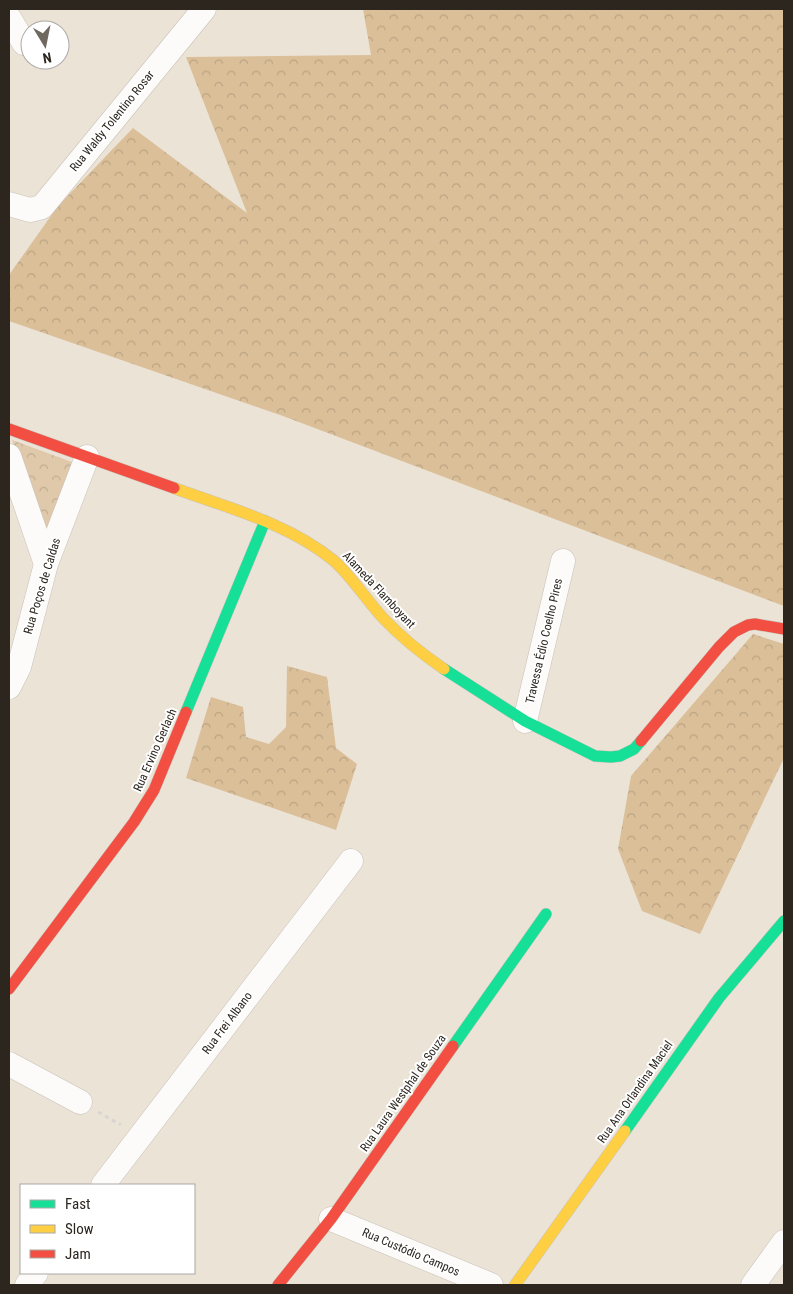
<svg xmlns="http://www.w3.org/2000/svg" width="793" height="1294" font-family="'Roboto Condensed',sans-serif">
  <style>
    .forest { fill: url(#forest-crowns) }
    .park { fill: url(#park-crowns) }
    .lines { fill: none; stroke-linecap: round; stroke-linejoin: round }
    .street-casing { stroke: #c8c1b8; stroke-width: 25 }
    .fast-casing { stroke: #c8c1b8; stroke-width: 12 }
    .slow-casing { stroke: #c8c1b8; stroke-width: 12 }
    .jam-casing { stroke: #c8c1b8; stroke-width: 12 }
    .path { stroke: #d8d5d2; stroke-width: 3; stroke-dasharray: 4 4; stroke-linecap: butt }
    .street { stroke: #fcfbf9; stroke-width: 24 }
    .fast { stroke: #16e098; stroke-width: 11 }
    .slow { stroke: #ffcf43; stroke-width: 11 }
    .jam { stroke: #f24e42; stroke-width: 11 }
    .labels { text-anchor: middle; stroke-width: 4; stroke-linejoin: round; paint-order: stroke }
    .street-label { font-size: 12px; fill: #2c261f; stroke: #fff }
  </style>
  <defs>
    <pattern id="forest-crowns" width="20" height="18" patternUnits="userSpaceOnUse" patternTransform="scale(1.25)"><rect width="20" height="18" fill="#dabf99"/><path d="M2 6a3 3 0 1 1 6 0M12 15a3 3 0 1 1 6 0" fill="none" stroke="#bba483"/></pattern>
    <pattern id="park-crowns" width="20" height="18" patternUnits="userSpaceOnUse" patternTransform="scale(1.25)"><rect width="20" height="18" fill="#dfc9aa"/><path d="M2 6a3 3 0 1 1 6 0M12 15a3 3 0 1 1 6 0" fill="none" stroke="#c0ac92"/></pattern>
  </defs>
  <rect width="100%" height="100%" fill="#ece3d7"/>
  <path class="forest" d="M363 9H784V606L283 416 9 321V275L58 206 133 128 247 213 186 57 371 55Z
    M753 634 784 644V758L700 934 642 911 618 849 631 776Z
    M287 666 327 677 336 748 357 764 336 830 186 778 211 697 243 707 246 737 269 744 286 727Z"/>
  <path class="park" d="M12 440 72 462 47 532Z"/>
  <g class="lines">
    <g class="street-casing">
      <path id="street" d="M9 18 24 43
        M9 204 30 210 42 207 204 9
        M9 456 46 564
        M9 687 19 667 46 564 87 457
        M525 721 563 561
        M9 1064 80 1102
        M103 1185 351 861
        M331 1219 491 1285
        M27 1285 36 1273
        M753 1285 784 1242"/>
    </g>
    <g class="fast-casing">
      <path id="fast" d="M444 669 525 721 595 756 611 757 620 756 634 749 641 741
        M186 712 265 521
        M453 1046 546 914
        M625 1131 719 998 784 921"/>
    </g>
    <g class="slow-casing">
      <path id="slow" d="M174 488C228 508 288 523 333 560 350 574 367 601 383 618 401 637 422 654 444 669
        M515 1285 625 1131"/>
    </g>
    <g class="jam-casing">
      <path id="jam" d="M9 429 174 488
        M641 741 719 647 734 632 748 625 755 624 784 629
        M9 989 134 822 154 790 186 712
        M278 1285 331 1219 453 1046"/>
    </g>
    <path class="path" d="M98 1112 121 1125"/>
    <use href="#street" class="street"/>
    <use href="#fast" class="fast"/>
    <use href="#slow" class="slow"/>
    <use href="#jam" class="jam"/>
  </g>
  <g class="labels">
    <g class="street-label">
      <text transform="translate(112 121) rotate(-51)" y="4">Rua Waldy Tolentino Rosar</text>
      <text transform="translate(42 586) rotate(-73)" y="4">Rua Poços de Caldas</text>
      <text transform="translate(379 590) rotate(47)" y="4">Alameda Flamboyant</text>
      <text transform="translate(544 641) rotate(-77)" y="4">Travessa Édio Coelho Pires</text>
      <text transform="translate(155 750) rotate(-66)" y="4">Rua Ervino Gerlach</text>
      <text transform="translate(227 1023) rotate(-53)" y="4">Rua Frei Albano</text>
      <text transform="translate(635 1092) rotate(-55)" y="4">Rua Ana Orlandina Maciel</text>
      <text transform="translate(403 1093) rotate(-55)" y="4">Rua Laura Westphal de Souza</text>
      <text transform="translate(411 1252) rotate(23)" y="4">Rua Custódio Campos</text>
    </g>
  </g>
  <rect width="793" height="1294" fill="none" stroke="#2c261f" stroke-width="20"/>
  <rect x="20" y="1184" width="175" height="90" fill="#ffffff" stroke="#aba8a5"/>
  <rect x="30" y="1200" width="25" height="8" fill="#16e098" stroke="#aba8a5"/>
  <text x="65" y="1209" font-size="15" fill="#2c261f">Fast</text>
  <rect x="30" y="1225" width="25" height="8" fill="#ffcf43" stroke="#aba8a5"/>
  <text x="65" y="1234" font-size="15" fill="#2c261f">Slow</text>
  <rect x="30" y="1250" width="25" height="8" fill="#f24e42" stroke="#aba8a5"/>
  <text x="65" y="1259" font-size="15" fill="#2c261f">Jam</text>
  <g transform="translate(45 45) rotate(170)"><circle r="24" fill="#ffffff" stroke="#aba8a5"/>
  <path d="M0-4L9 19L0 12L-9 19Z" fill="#6f685f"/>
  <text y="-8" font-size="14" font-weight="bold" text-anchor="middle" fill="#2c261f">N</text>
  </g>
</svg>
